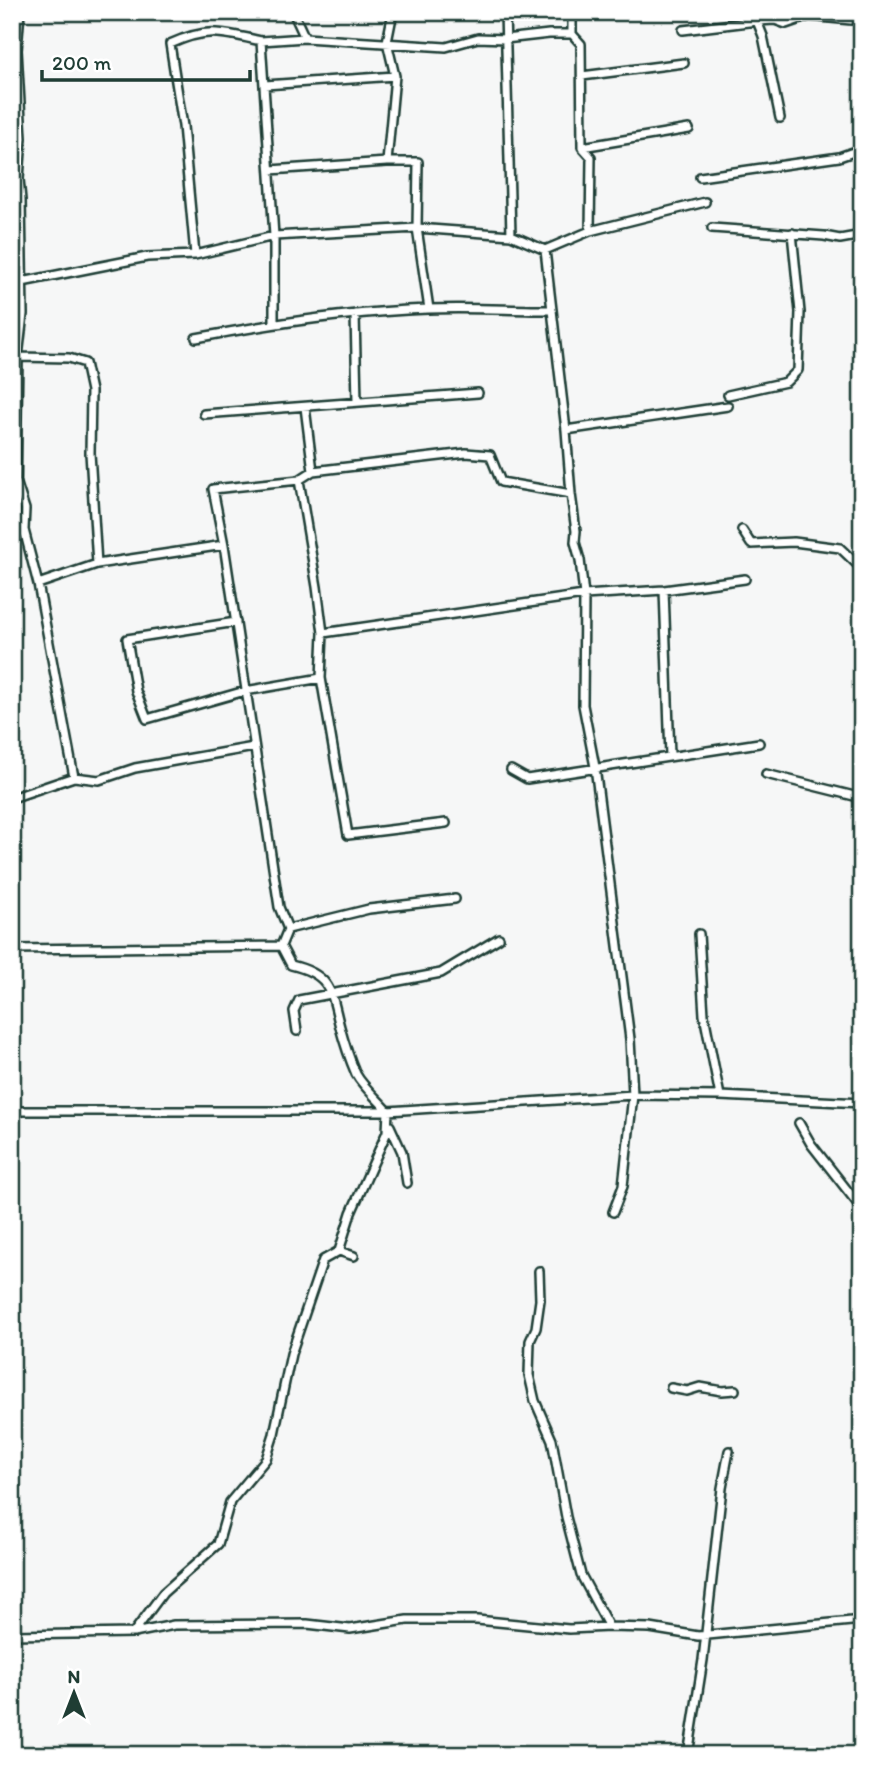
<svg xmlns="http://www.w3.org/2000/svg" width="874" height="1767" font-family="Itim,sans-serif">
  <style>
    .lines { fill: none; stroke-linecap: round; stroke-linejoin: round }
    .minor-casing { stroke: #1f3d34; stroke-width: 12 }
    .minor { stroke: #fff; stroke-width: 7 }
  </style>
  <rect width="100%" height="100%" fill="#f6f7f7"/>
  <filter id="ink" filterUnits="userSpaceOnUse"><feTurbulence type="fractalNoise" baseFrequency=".0143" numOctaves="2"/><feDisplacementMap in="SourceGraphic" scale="14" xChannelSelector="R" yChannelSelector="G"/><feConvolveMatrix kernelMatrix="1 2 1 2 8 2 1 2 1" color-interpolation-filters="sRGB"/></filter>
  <g filter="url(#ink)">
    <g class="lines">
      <g class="minor-casing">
        <path id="minor" d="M20 12 17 50 22 138 19 179 21 200 23 314 18 357 16 481 25 509 24 530 38 584 74 777
          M293 12 305 38 446 47 478 38 505 39 549 34H572
          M505 12 511 235
          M572 12V34L581 44 582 147 591 157 590 231
          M757 21 775 20 786 24 809 16 851 20 862 14
          M683 30 757 21 763 36 780 118
          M582 76 684 63
          M265 85 395 76
          M582 147 689 129
          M387 162 395 76 387 42 393 12
          M270 170 387 162H418L417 228 429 309
          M700 177 839 157 862 149
          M712 228 824 236 840 239 862 235
          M545 250 566 430 571 494 576 531 575 542 580 560 584 595 583 705 595 767 630 1039 633 1095 623 1186 613 1212
          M195 255 183 126 170 44C207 27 222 32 261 41
          M22 282 147 257 195 255 274 236 417 228 511 235 545 250 590 231 705 202
          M355 314 357 402
          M274 322V236L261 41 305 38
          M196 338C273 323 350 312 428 309 469 307 510 310 551 310
          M18 357 69 358 85 363 91 391 90 453 97 564
          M728 395 786 382 798 370 800 312 792 233
          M305 407 313 471
          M204 414 478 393
          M566 430 728 406
          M299 480 317 587 323 633
          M742 530 751 544 794 542 840 548 862 569
          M12 537 24 530
          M38 584 97 564 224 545
          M664 590 670 756
          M236 622 127 639 136 691 147 719 245 691 321 678 323 633 584 595 664 590 745 579
          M321 678 348 835 446 823
          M511 770 527 779 759 743
          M766 774 862 798
          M12 798 74 777 99 780 135 768 254 747
          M288 929 369 909 455 899
          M699 934 704 1015 720 1096
          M12 949 281 946
          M297 1031 294 1011 299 1000 441 973 499 938
          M12 1111H388L633 1095 720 1096 862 1103
          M799 1123 811 1144 862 1209
          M390 1126 402 1152 407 1183
          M339 1251 351 1213 387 1132 388 1111C378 1099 363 1087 356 1074 350 1060 344 1042 340 1027 331 993 333 975 291 965L281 946 288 929 279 907 224 545 213 489 299 480 313 471 466 453 490 455 501 482 571 494
          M539 1271 540 1300 536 1328 530 1341 529 1375 535 1401 552 1440 566 1517 581 1575 609 1627
          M671 1388 687 1391 700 1387 722 1391 735 1390
          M134 1632 163 1593 218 1544 230 1502 266 1459 274 1434 291 1354 323 1260 339 1251 354 1256
          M12 1635 134 1633 174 1625 307 1624 350 1629 407 1620H477L569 1629 609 1627 650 1628 698 1636 862 1620
          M12 1741 15 1755
          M688 1755 703 1660 722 1488 729 1451"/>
      </g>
      <use href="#minor" class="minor"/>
    </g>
  </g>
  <rect width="874" height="1767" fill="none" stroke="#fff" stroke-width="42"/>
  <rect x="21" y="21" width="832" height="1725" fill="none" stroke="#1f3d34" stroke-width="2.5" filter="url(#ink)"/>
  <g transform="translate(74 1693)" stroke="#ffffff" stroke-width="5" paint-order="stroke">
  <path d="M0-5L12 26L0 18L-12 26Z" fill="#1f3d34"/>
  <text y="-10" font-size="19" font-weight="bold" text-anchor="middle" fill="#1f3d34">N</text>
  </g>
  <path d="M42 70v10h208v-10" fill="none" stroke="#1f3d34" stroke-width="3.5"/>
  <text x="52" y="70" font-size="21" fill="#1f3d34" stroke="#ffffff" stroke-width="5" paint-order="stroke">200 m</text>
</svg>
